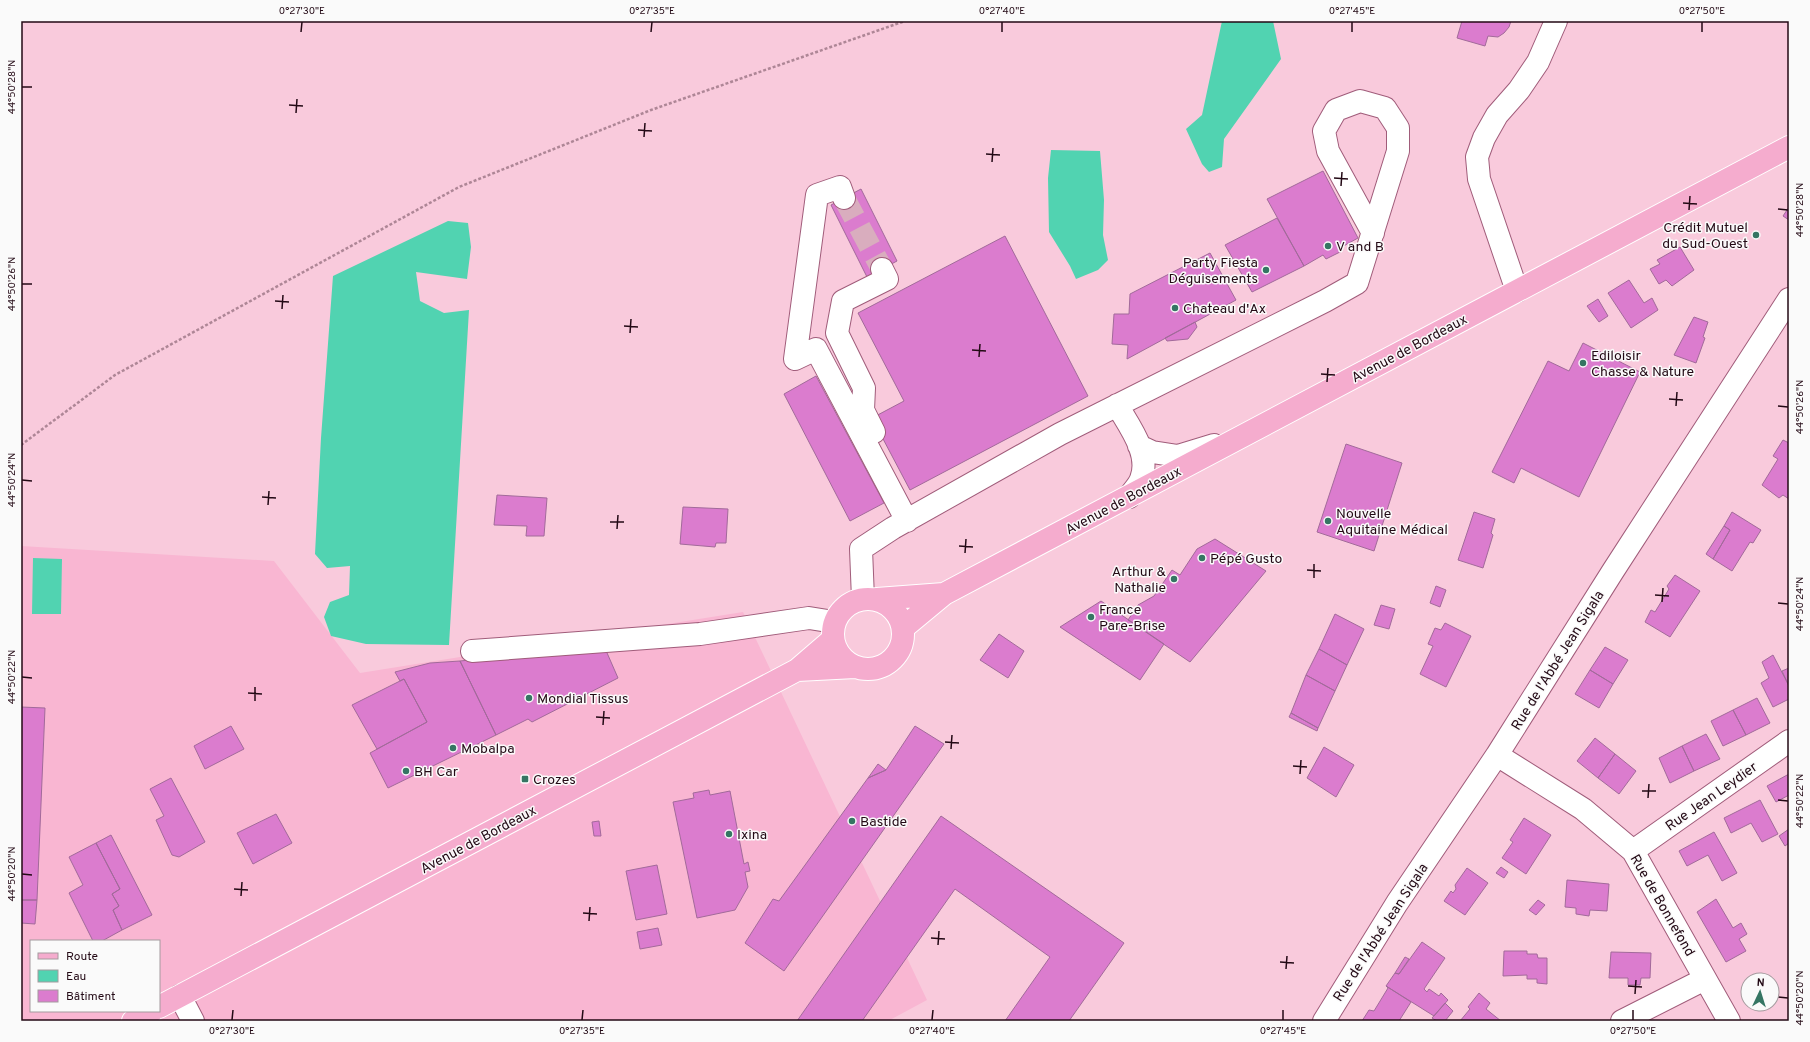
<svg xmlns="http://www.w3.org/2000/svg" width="1810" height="1042" font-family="Overpass,sans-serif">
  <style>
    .built { fill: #f9b6d2; fill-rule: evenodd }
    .water { fill: #51d3b1 }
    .building { fill: #db7cce; stroke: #a26a9a }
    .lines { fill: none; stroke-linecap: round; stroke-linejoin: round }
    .minor-tunnel { stroke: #d9adbe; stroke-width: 22; stroke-dasharray: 22 11; stroke-linecap: butt }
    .minor-casing { stroke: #a05c7a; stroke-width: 24 }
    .major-casing { stroke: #fff; stroke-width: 24 }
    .path { stroke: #ae8696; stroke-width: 2.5; stroke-dasharray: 3 2; stroke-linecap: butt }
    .minor { stroke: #fff; stroke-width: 22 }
    .major { stroke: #f5acce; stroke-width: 22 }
    .ticks { fill: none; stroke: #230915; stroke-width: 1.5 }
    .poi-dot { fill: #357563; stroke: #fafafa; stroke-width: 1.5 }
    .labels { text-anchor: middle; stroke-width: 3; stroke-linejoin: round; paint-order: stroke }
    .poi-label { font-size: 14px; fill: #230915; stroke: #fafafa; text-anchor: start }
    .street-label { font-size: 14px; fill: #230915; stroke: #fafafa }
    .neatline { fill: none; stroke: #230915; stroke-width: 1.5 }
    .ticks-label { font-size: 10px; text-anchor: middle; fill: #230915 }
  </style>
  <rect width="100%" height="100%" fill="#f9cadc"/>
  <path class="built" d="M21 546 274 561 360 673 743 612 927 1000 888 1021H21ZM31 941H159V1011H31Z"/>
  <path class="water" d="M1222 21H1273L1281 59 1224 139 1222 167 1209 172 1202 164 1186 129 1202 115Z
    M1051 150 1100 151 1104 200 1103 235 1108 260 1098 270 1076 279 1070 266 1049 232 1048 178Z
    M448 221 468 223 471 247 467 279 416 272 420 301 444 313 469 310 449 645 366 644 331 636 324 617 330 602 349 595 350 566 327 568 315 554 321 438 333 276Z
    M33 558 62 559 61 614H32Z"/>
  <path class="building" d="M1462 21H1511L1509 27 1504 33 1498 37 1488 36 1485 46 1457 38Z
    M1323 171 1358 238 1340 248 1342 251 1326 259 1323 255 1304 266 1267 199Z
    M861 189 897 261 867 277 831 205Z
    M1789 207V220L1783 216Z
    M1277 218 1304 266 1252 292 1225 245Z
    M1005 236 1088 396 910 490 872 418 904 401 858 313Z
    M1680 247 1694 270 1672 286 1666 280 1659 284 1650 269 1660 264 1657 260Z
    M1210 253 1236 300 1127 359 1128 345 1112 344 1114 314H1129L1130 294Z
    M1629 280 1644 303 1652 298 1658 310 1631 328 1608 293Z
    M1598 299 1608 316 1599 322 1587 306Z
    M1694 317 1708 322 1703 337 1705 338 1696 363 1674 355Z
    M1195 322 1197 327 1188 339 1167 341 1165 338Z
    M1583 343 1640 372 1579 497 1521 468 1514 483 1492 472 1548 361 1569 371Z
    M816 376 884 503 850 521 784 394Z
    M1783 440 1789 443V499L1783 495 1779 498 1762 485 1778 459 1773 456Z
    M1346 444 1402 463 1374 551 1317 532Z
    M497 495 547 498 544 536H526L527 526 494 525Z
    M683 507 728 509 726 543H716L715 547 680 544Z
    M1474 512 1495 519 1491 533 1493 535 1483 568 1458 560Z
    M1732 512 1761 530 1753 543 1750 542 1732 571 1713 559 1730 530 1724 526Z
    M1724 526 1730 530 1713 559 1706 554Z
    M1215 539 1266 571 1190 662 1128 620 1138 605 1154 596 1172 570 1180 575 1197 549Z
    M1675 575 1700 591 1670 637 1645 622 1651 610 1655 612 1669 589 1667 586Z
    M1436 586 1446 590 1440 607 1430 603Z
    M1101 601 1164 644 1140 680 1060 627Z
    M1381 605 1395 609 1389 629 1374 625Z
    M1335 614 1364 629 1347 665 1319 649Z
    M1445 623 1471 636 1446 687 1420 674 1433 646 1428 644 1435 628 1441 630Z
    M999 634 1024 651 1008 678 980 660Z
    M604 646 618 678 532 722 528 719 496 735 460 661Z
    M1605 647 1628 660 1613 684 1590 670Z
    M1319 649 1347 665 1335 691 1306 675Z
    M1773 655 1789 686V699L1773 707 1761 683 1769 678 1762 662Z
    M460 661 496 735 388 788 370 753 427 722 404 679 400 681 395 672 430 663Z
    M1789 668V686L1782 671Z
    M1590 670 1613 684 1599 708 1575 694Z
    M1306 675 1335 691 1318 728 1291 713Z
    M404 679 427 722 377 749 352 705Z
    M1757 698 1770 723 1746 735 1733 710Z
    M21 707 45 708 37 900H21Z
    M1733 710 1746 735 1723 746 1711 721Z
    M1291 713 1318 728 1317 731 1289 717Z
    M231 726 244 749 205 769 194 746Z
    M915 726 944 744 784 971 745 943 773 899 779 901 868 778 886 770Z
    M1706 734 1720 759 1694 771 1682 746Z
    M1595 738 1615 754 1598 778 1577 761Z
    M1682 746 1694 771 1670 783 1659 758Z
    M1324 747 1354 765 1336 797 1307 778Z
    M1615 754 1636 771 1619 794 1598 778Z
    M878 764 886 770 868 778Z
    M1789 774V795L1776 802 1767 786Z
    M171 778 205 842 179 857 172 855 156 820 164 816 150 789Z
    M709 790 710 795 730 791 744 864 748 862 750 871 745 872 748 887 735 910 697 918 673 802 694 798 693 793Z
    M1760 800 1778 834 1762 842 1751 823 1731 833 1724 818Z
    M276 814 292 843 253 864 237 833Z
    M941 816 1124 943 1069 1021H1005L1050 957 955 889 862 1021H797Z
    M1524 818 1551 835 1526 874 1502 858 1513 842 1510 840Z
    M599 821 601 836H594L592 822Z
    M1789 829V843L1785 846 1779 836Z
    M1714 832 1737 873 1722 881 1708 855 1687 866 1679 851Z
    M111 835 152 915 122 930 113 910 119 906 112 894 120 889 96 843Z
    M96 843 120 889 112 894 119 906 113 910 122 930 102 941H93L69 893 83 885 69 857Z
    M657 865 667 914 636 920 626 871Z
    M1501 867 1508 872 1504 878 1496 873Z
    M1467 868 1488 883 1465 915 1444 901 1451 891 1453 893 1456 889 1455 885Z
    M1567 880 1609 884 1607 911 1590 910 1589 916 1576 914V908L1565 907Z
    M1716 899 1733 928 1741 923 1747 934 1739 939 1746 951 1726 962 1697 912Z
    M21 900H37L35 924 21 923Z
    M1538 900 1545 905 1536 915 1529 910Z
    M658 928 662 945 640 949 637 932Z
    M1422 942 1445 958 1424 989 1427 992 1429 989 1439 996 1441 993 1448 1000 1434 1016 1386 986 1395 973 1399 974Z
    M1504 951H1527V954H1537L1538 958H1547V984L1537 983V979H1527V975L1503 976Z
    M1611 952 1651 953 1650 978H1641L1640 985H1628V978H1609Z
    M1405 957 1409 959 1399 974 1395 973Z
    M1386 986 1411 1002 1399 1021H1362L1369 1010 1374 1011 1388 988Z
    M1479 993 1490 1003 1486 1009 1501 1021H1460L1470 1009 1468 1007Z
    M1445 1003 1453 1011 1445 1021H1437L1432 1018Z"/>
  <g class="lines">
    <path class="minor-tunnel" d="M844 198 882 269"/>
    <g class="minor-casing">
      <path id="minor" d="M844 198 840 187 817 195 795 359 816 349 907 521
        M1517 291 1479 179 1477 157 1484 138 1497 115 1519 90 1538 62 1556 21
        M1117 405C1129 426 1151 454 1141 479 1139 485 1132 492 1129 497
        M874 432 863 410 864 388 837 333 843 301 887 279 882 269
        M1139 446 1152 452 1178 456 1214 445
        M863 599 861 549 893 528 1060 434 1325 301 1357 283 1398 151V128L1385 108 1360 101 1336 110 1324 131 1328 151 1373 233
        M472 651 700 634 809 618 834 622
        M1497 755 1583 809 1633 851 1729 1021
        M1633 851 1789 741
        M180 996 193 1021
        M1324 1021 1397 903 1497 755 1613 571 1789 299
        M1622 1021 1705 979"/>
    </g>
    <g class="major-casing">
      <path id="major" d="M877 599 944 594
        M833 634a35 35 0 1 1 70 0a35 35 0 1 1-70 0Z
        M903 628 944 594 1789 147
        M797 670 855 667
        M159 1007 797 670 833 639
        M133 1021 152 1011"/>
    </g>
    <path class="path" d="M21 445 115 375 459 187 651 110 905 21"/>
    <use href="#minor" class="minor"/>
    <use href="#major" class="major"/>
  </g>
  <path class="ticks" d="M301 32 302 22M651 32 652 22M1002 32V22M1352 32V22M1702 32V22M22 87H32M289 105 303 106M296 113 297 99M638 130 652 131M644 137 645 123M986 154 1000 155M992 162 993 148M1334 178 1348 179M1341 186 1342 172M1683 203 1697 204M1778 209 1788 210M1689 210 1690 196M22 284H32M275 301 289 302M282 309 283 295M624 326 638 327M630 333 631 319M972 350 986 351M979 357 980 344M1321 374 1335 375M1327 382 1328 368M1669 399 1683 400M1676 406 1677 392M1778 406 1788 407M22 480 32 481M262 497 276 498M268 505 269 491M610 522H624M617 529 618 515M959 546 973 547M965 553 966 539M1307 570 1321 571M1314 578V564M1655 595 1669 596M1662 602 1663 588M1778 603 1788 604M22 677 32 678M248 693 262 694M255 701V687M596 717 610 718M603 725 604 711M945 742 959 743M951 749 952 735M1293 766 1307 767M1300 774 1301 760M1642 791H1656M1648 798 1649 784M1778 800 1788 801M22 874 32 875M234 889 248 890M241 896 242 882M583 913 597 914M589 921 590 907M931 938 945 939M938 945 939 931M1280 962 1294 963M1286 969 1287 956M1628 986 1642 987M1635 994 1636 980M1778 997 1788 998M232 1020 233 1010M582 1020 583 1010M932 1020 933 1010M1283 1020V1010M1633 1020V1010"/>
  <g class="poi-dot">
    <circle cx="1756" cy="235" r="4"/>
    <circle cx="1328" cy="246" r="4"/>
    <circle cx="1266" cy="270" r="4"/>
    <circle cx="1175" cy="308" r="4"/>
    <circle cx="1583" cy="363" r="4"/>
    <circle cx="1328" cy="521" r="4"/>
    <circle cx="1202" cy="558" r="4"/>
    <circle cx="1174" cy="579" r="4"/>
    <circle cx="1091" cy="617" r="4"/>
    <circle cx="529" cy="698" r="4"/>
    <circle cx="453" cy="748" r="4"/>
    <circle cx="406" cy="771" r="4"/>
    <rect x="521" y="775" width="8" height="8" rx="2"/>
    <circle cx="852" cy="821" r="4"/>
    <circle cx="729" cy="834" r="4"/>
  </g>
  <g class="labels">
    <g class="poi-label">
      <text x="1748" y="232" text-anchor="end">Crédit Mutuel<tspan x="1748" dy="16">du Sud-Ouest</tspan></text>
      <text x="1336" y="251">V and B</text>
      <text x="1258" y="267" text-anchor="end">Party Fiesta<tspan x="1258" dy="16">Déguisements</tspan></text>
      <text x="1183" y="313">Chateau d'Ax</text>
      <text x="1591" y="360">Ediloisir<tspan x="1591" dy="16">Chasse &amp; Nature</tspan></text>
      <text x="1336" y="518">Nouvelle<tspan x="1336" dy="16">Aquitaine Médical</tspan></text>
      <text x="1210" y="563">Pépé Gusto</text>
      <text x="1166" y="576" text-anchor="end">Arthur &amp;<tspan x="1166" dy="16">Nathalie</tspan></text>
      <text x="1099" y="614">France<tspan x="1099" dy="16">Pare-Brise</tspan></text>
      <text x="537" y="703">Mondial Tissus</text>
      <text x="461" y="753">Mobalpa</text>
      <text x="414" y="776">BH Car</text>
      <text x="533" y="784">Crozes</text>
      <text x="860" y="826">Bastide</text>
      <text x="737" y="839">Ixina</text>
    </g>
    <g class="street-label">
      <text transform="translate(1409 348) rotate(-28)" y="5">Avenue de Bordeaux</text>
      <text transform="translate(1123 500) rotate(-28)" y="5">Avenue de Bordeaux</text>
      <text transform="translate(1557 660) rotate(-58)" y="5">Rue de l'Abbé Jean Sigala</text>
      <text transform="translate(1711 796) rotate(-35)" y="5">Rue Jean Leydier</text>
      <text transform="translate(478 839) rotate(-28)" y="5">Avenue de Bordeaux</text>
      <text transform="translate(1663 905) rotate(60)" y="5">Rue de Bonnefond</text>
      <text transform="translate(1380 932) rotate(-57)" y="5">Rue de l'Abbé Jean Sigala</text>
    </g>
  </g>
  <rect width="1810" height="1042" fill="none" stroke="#fafafa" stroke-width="44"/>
  <rect x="30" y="940" width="130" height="72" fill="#fafafa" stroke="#a49a9e"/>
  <rect x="38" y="953" width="20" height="6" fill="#f5acce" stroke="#a49a9e"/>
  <text x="66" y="960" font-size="12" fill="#230915">Route</text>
  <rect x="38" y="970" width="20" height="12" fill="#51d3b1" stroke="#a49a9e"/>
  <text x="66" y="980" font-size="12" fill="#230915">Eau</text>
  <rect x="38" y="990" width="20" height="12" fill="#db7cce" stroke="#a49a9e"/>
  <text x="66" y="1000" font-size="12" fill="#230915">Bâtiment</text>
  <g transform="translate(1760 992) rotate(4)"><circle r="19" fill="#fafafa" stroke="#a49a9e"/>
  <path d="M0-3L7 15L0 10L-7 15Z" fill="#357563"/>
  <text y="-6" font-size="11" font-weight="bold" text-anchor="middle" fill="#230915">N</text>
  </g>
  <rect x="22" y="22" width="1766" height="998" class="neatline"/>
  <g class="ticks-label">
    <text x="302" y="14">0°27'30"E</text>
    <text x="652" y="14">0°27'35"E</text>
    <text x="1002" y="14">0°27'40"E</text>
    <text x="1352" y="14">0°27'45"E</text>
    <text x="1702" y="14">0°27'50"E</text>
    <text transform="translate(11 87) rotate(-90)" y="4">44°50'28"N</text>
    <text transform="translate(1799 210) rotate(-90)" y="4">44°50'28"N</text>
    <text transform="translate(11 284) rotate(-90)" y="4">44°50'26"N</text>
    <text transform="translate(1799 407) rotate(-90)" y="4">44°50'26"N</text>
    <text transform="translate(11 480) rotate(-90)" y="4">44°50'24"N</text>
    <text transform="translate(1799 604) rotate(-90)" y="4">44°50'24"N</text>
    <text transform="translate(11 677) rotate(-90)" y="4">44°50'22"N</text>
    <text transform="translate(1799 801) rotate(-90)" y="4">44°50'22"N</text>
    <text transform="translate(11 874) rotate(-90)" y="4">44°50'20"N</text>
    <text transform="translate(1799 998) rotate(-90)" y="4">44°50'20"N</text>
    <text x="232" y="1034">0°27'30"E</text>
    <text x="582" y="1034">0°27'35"E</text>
    <text x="932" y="1034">0°27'40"E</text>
    <text x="1283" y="1034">0°27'45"E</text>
    <text x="1633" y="1034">0°27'50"E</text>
  </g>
</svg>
